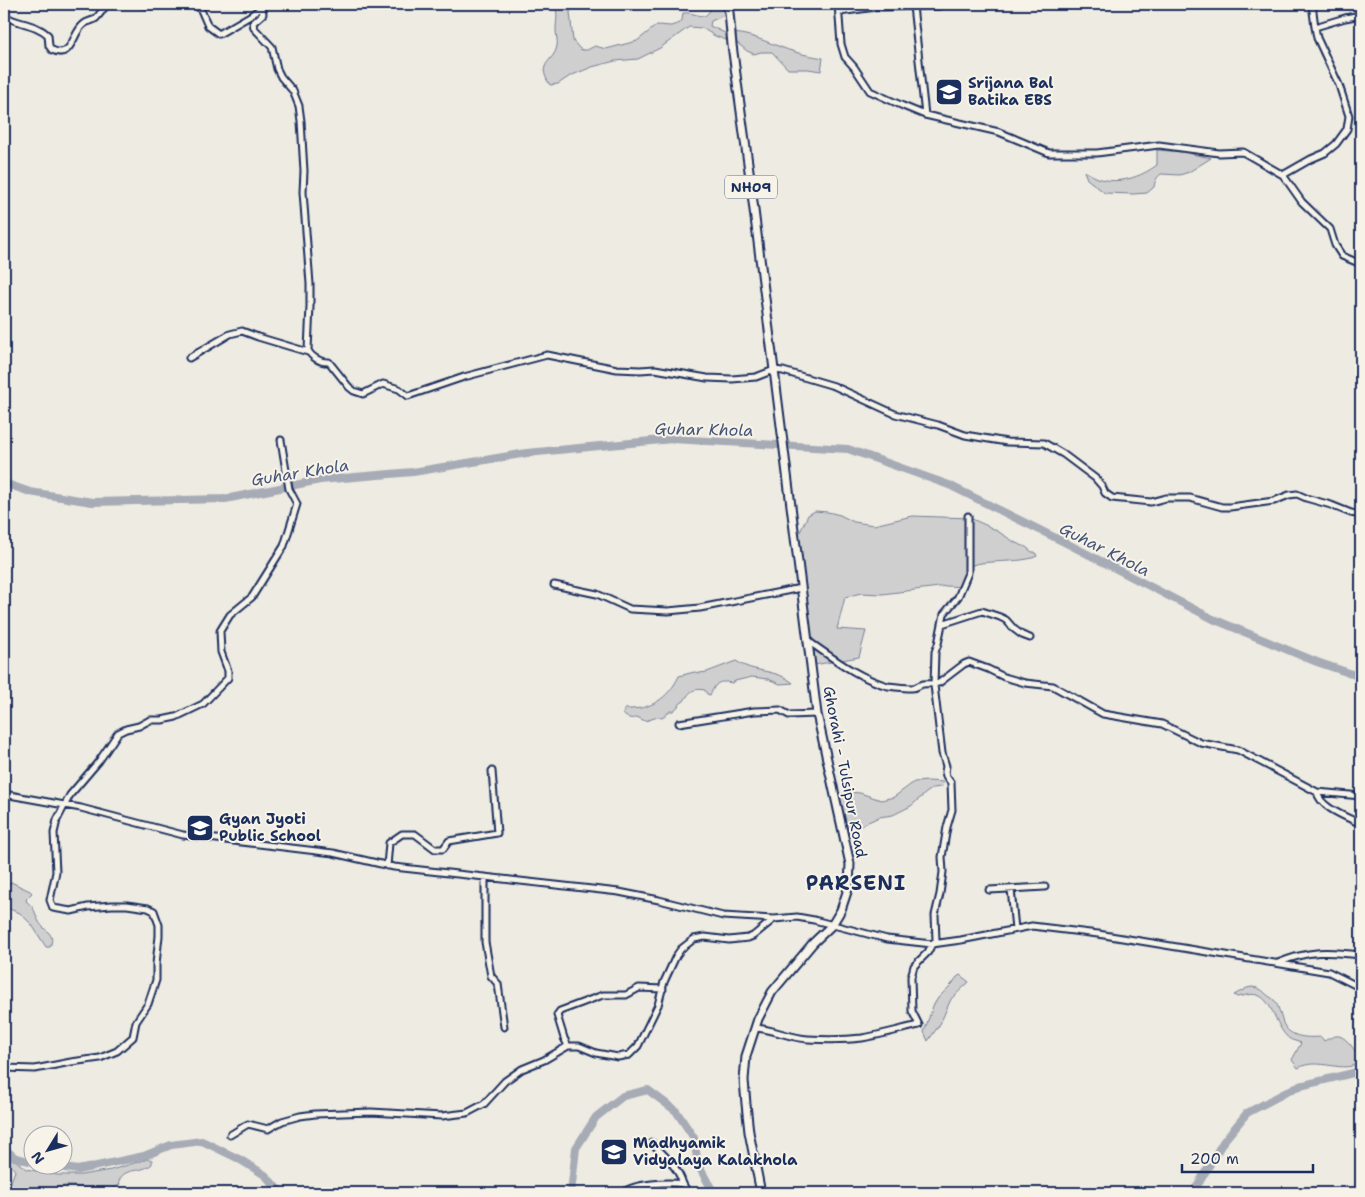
<svg xmlns="http://www.w3.org/2000/svg" width="1365" height="1197" font-family="'Shantell Sans',sans-serif">
  <style>
    .green { fill: #cfcfcf; stroke: #757f96 }
    .lines { fill: none; stroke-linecap: round; stroke-linejoin: round }
    .river { stroke: #a6abb5; stroke-width: 8 }
    .minor-casing { stroke: #1b2f5e; stroke-width: 9 }
    .major-casing { stroke: #1b2f5e; stroke-width: 11 }
    .minor { stroke: #f7f3e8; stroke-width: 5 }
    .major { stroke: #f7f3e8; stroke-width: 7 }
    .labels { text-anchor: middle; stroke-width: 4; stroke-linejoin: round; paint-order: stroke }
    .shield { fill: #f7f3e8; stroke: #5d6a87; stroke-width: 1 }
    .shield-label { font-size: 14px; font-weight: bold; fill: #1b2f5e }
    .poi-label { font-size: 15px; font-weight: bold; fill: #1b2f5e; stroke: #f7f3e8; text-anchor: start }
    .street-label { font-size: 15px; fill: #1b2f5e; stroke: #f7f3e8 }
    .water-label { font-size: 16px; font-style: italic; fill: #455478; stroke: #f7f3e8 }
    .district-label { font-size: 20px; font-weight: bold; letter-spacing: 1px; fill: #1b2f5e; stroke: #f7f3e8 }
  </style>
  <rect width="100%" height="100%" fill="#eeebe2"/>
  <filter id="ink" filterUnits="userSpaceOnUse"><feTurbulence type="fractalNoise" baseFrequency=".02" numOctaves="2"/><feDisplacementMap in="SourceGraphic" scale="10" xChannelSelector="R" yChannelSelector="G"/><feConvolveMatrix kernelMatrix="1 2 1 2 8 2 1 2 1" color-interpolation-filters="sRGB"/></filter>
  <g filter="url(#ink)">
    <path class="green" d="M554 4H573L570 12 573 41 580 49 583 50H587L595 46 606 49 637 41 657 25 671 26 680 23 682 20 683 13C692 12 696 16 705 16L710 11 709 4H722L725 15 711 21 710 26 727 34 726 40 715 36 702 28 689 27 660 48 638 59 615 61 592 67 570 76 558 84 550 85C535 62 554 63 557 46 558 41 556 36 556 30 556 19 559 15 554 4Z
      M734 33C755 35 775 46 795 52 804 55 813 56 823 58L821 71 808 69H788L772 52H761L754 54 747 51 736 42Z
      M1157 150 1182 152 1211 158 1189 172 1180 175 1161 174C1156 178 1155 181 1154 187L1147 193 1133 194 1105 193 1087 179 1084 171C1088 173 1093 176 1098 178 1118 185 1141 177 1157 165Z
      M815 511 828 512 840 515 854 522 874 525 912 516 970 518 994 529 1016 543 1026 547 1032 552H1035L1037 556C1023 564 976 559 970 567 967 572 966 581 965 587L947 586 882 594 861 593 845 597 837 629 866 631 859 657 814 665 799 534 808 515Z
      M736 661C754 674 776 668 793 683L780 684 768 679 752 677 735 681 732 683C718 680 716 683 710 695L707 694 705 690C693 688 690 691 684 701 679 703 678 708 673 711H670L662 718 658 717 645 721 637 717C633 720 626 718 623 714L625 709C650 710 668 699 679 676L694 672 700 673 707 672Z
      M928 781 944 782 941 787 933 788 926 793 911 806 893 815 879 817 864 824 849 834 838 795 849 792 860 793 881 800 894 797 914 782Z
      M11 882 30 891 32 893 27 898 26 901C36 909 34 912 39 922 45 932 56 933 50 947H46L32 925 20 913 4 907V890Z
      M960 975 969 982 951 999 940 1024 928 1041 924 1032 933 1006 938 998 952 984 957 977Z
      M1252 987C1259 988 1261 989 1266 994 1269 997 1273 998 1275 1001 1279 1007 1280 1014 1282 1020 1287 1038 1306 1038 1321 1037L1324 1041C1328 1039 1335 1035 1339 1036 1348 1038 1357 1053 1360 1061 1346 1076 1319 1056 1298 1068L1292 1060 1301 1043C1297 1041 1293 1041 1290 1039 1276 1030 1273 999 1257 995 1250 993 1244 996 1237 997L1234 995 1247 988Z
      M4 1151 26 1169 57 1175H81L111 1170 148 1159 152 1160V1164C141 1174 125 1166 119 1181L120 1184C108 1197 81 1184 65 1186 56 1187 47 1192 38 1193 29 1194 20 1192 11 1189L10 1184 15 1171C11 1164 4 1158 4 1151Z"/>
    <g class="lines">
      <path class="river" d="M4 483 30 492 92 502 225 499 320 480 413 472 527 453 672 439 848 449 949 485 1070 545 1213 619 1317 662 1361 677
        M4 1148 14 1157 32 1162
        M39 1164 78 1170 144 1156 171 1145 202 1141 239 1159 265 1175 281 1193
        M571 1193 576 1148 596 1117 623 1096 648 1090 676 1111 694 1138 698 1165 714 1193
        M1193 1193 1223 1142 1247 1113 1296 1087 1361 1071"/>
      <g class="minor-casing">
        <path id="minor" d="M139 4 146 5 151 4
          M196 4 201 10 208 26 219 34 250 16 266 4
          M838 4 841 44 845 57 854 67 870 91 903 106 925 115 999 132 1049 153H1097L1159 145 1219 153 1243 152 1283 175 1302 202 1330 229 1335 245 1342 256 1361 264
          M1312 4 1315 27 1345 18 1361 15
          M913 6 925 115
          M262 7 263 14 253 23 254 28 272 47 277 69 281 77 293 91 299 106 301 121 304 171 303 192 310 284V306L308 350C311 357 321 363 329 362L349 387 354 391 363 394 383 384 399 389 408 396 464 377 547 355 617 369 640 370 655 369 707 378 732 379 756 377 774 370 783 371 834 386 895 414 938 425 965 435 1007 442 1044 443 1063 454 1095 478 1102 486 1105 493 1112 498 1151 502 1166 498H1190L1222 507H1230L1274 501 1289 495 1297 494 1306 498 1331 505 1351 513 1361 515
          M839 12 876 7 938 6 949 4
          M4 18 6 17C20 24 36 24 48 35L49 46 52 50C73 60 72 32 84 24 87 21 92 21 95 19 100 15 103 8 108 4
          M1283 175 1311 159 1325 153 1336 144 1347 129 1349 116 1339 85 1317 38 1315 27
          M189 358 230 334 242 331 258 337 308 352
          M554 585 597 594 630 609 668 611 700 608 801 588
          M942 624 982 611 1000 617 1006 620 1014 629 1022 635 1030 638
          M808 641C833 658 858 678 888 686 896 687 904 688 912 688 916 688 919 685 923 684 929 683 933 685 939 683L964 664 969 662 988 669 1004 677 1025 683 1053 686 1103 714 1162 724 1201 743 1238 750 1317 792 1361 796
          M679 723 754 711 780 710 789 715 817 714
          M1317 792C1320 808 1347 817 1361 824
          M4 794 81 808 183 835 333 853 394 867 619 892 659 900 723 916 774 919 797 917 814 920 887 939 932 944 961 940 1032 926 1098 934 1329 972 1361 988
          M387 866 389 843 402 834H415L435 849H443L449 841 497 833 492 771
          M485 877V942L491 976 498 984 504 1027
          M1011 889 1015 929
          M989 890 1045 887
          M1278 963C1309 950 1328 951 1361 955
          M755 1028C773 1029 790 1038 808 1039 826 1040 845 1040 862 1038 881 1035 901 1029 919 1025L912 1011 911 977 914 966 928 952 932 944 936 940 935 915 940 894 943 872 942 857 947 827 952 810 951 783 946 776 945 772 946 766 942 753 934 685 935 652 938 644 944 614 958 597 968 573V516
          M568 1046 564 1038 557 1015 560 1011 603 995H626L639 988 663 989
          M4 1068 35 1069 71 1062 100 1058 117 1051 133 1037 136 1022 148 1004 156 980V964L159 936V925L154 911 148 908 127 905H112L88 907 71 911 53 908 50 900 56 872 54 833 57 820 70 795 99 761 118 733 126 729 139 726 150 720H162L176 717 203 704 228 678V671L221 652 220 631 230 615 252 597 284 546 297 504 289 489 281 440
          M230 1135 248 1124 268 1129 282 1121 300 1116 315 1114 371 1112 442 1116 467 1113 484 1104 505 1081 522 1069 544 1060 568 1046H579L596 1053 618 1057 629 1055 638 1046 658 1005 664 982 676 956 681 949 694 939 705 937 729 940 748 938 753 936 774 919
          M652 1143C664 1155 678 1167 683 1184
          M623 1193C634 1183 669 1182 683 1184L688 1193"/>
      </g>
      <g class="major-casing">
        <path id="major" d="M726 4 729 12 732 45 750 178 817 714 850 864 849 886 841 910 832 925 813 943 772 992 758 1019 746 1056 744 1080 746 1104 749 1132 761 1193"/>
      </g>
      <use href="#minor" class="minor"/>
      <use href="#major" class="major"/>
    </g>
  </g>
  <defs>
    <g id="school-square" transform="scale(1.4375)"><rect x="-9" y="-9" width="18" height="18" rx="4" fill="#1b2f5e" stroke="#f7f3e8"/><path d="M0-5L7-2L0 1L-7-2ZM-4 1L0 2.5L4 1V4Q0 6-4 4Z" fill="#fff"/></g>
  </defs>
  <g fill-rule="evenodd">
    <use href="#school-square" x="949" y="92"/>
    <use href="#school-square" x="200" y="828"/>
    <use href="#school-square" x="614" y="1152"/>
  </g>
  <g class="labels">
    <rect class="shield" x="725" y="175.5" width="52" height="23" rx="4"/>
    <g class="shield-label">
      <text x="751" y="192">NH09</text>
    </g>
    <g class="poi-label">
      <text x="968" y="88">Srijana Bal<tspan x="968" dy="17">Batika EBS</tspan></text>
      <text x="219" y="824">Gyan Jyoti<tspan x="219" dy="17">Public School</tspan></text>
      <text x="633" y="1148">Madhyamik<tspan x="633" dy="17">Vidyalaya Kalakhola</tspan></text>
    </g>
    <g class="street-label">
      <text transform="translate(845 772) rotate(79)" y="5">Ghorahi - Tulsipur Road</text>
    </g>
    <g class="water-label">
      <text transform="translate(704 429) rotate(1)" y="6">Guhar Khola</text>
      <text transform="translate(300 472) rotate(-9)" y="6">Guhar Khola</text>
      <text transform="translate(1105 549) rotate(27)" y="6">Guhar Khola</text>
    </g>
    <g class="district-label">
      <text x="856" y="890">PARSENI</text>
    </g>
  </g>
  <rect width="1365" height="1197" fill="none" stroke="#f7f3e8" stroke-width="20"/>
  <rect x="10" y="10" width="1345" height="1177" fill="none" stroke="#1b2f5e" stroke-width="2" filter="url(#ink)"/>
  <g transform="translate(48 1150) rotate(233)"><circle r="24" fill="#f7f3e8" stroke="#9fa5b1"/>
  <path d="M0-4L9 19L0 12L-9 19Z" fill="#1b2f5e"/>
  <text y="-8" font-size="14" font-weight="bold" text-anchor="middle" fill="#1b2f5e">N</text>
  </g>
  <path d="M1182 1164v8h131v-8" fill="none" stroke="#1b2f5e" stroke-width="2.5"/>
  <text x="1190" y="1164" font-size="15" fill="#1b2f5e" stroke="#f7f3e8" stroke-width="4" paint-order="stroke">200 m</text>
</svg>
